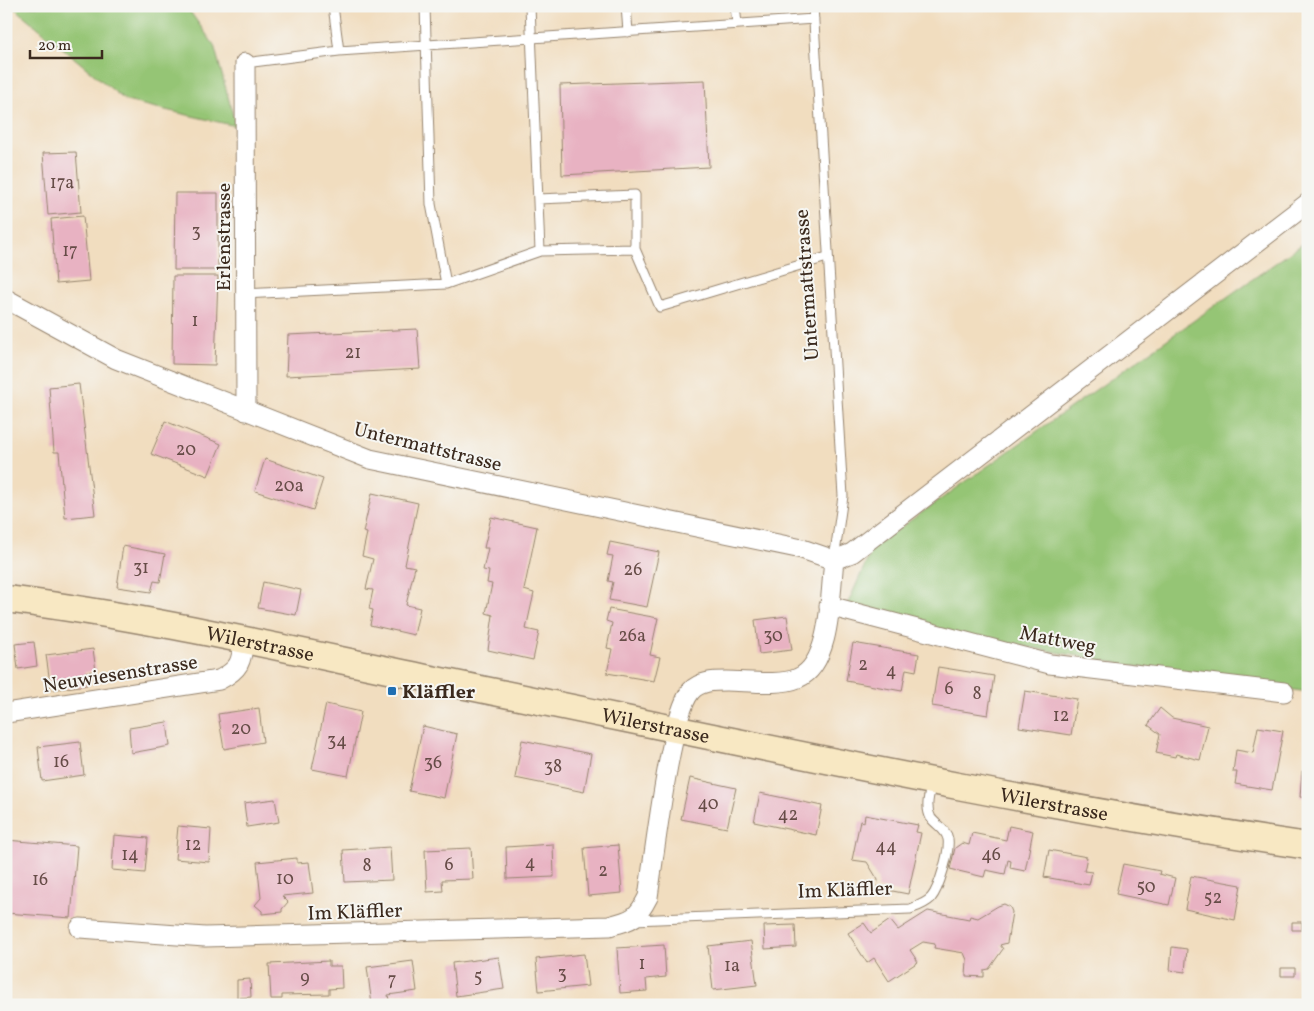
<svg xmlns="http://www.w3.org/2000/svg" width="1314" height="1011" font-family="Vollkorn,serif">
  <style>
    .green { fill: #95c574; stroke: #687849 }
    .building { fill: #e8b2c2 }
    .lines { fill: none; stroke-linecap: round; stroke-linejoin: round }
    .service-casing { stroke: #96846e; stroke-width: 11 }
    .minor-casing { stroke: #96846e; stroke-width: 21 }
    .secondary-casing { stroke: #96846e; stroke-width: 29 }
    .service { stroke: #fff; stroke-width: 9 }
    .minor { stroke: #fff; stroke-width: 19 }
    .secondary { stroke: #f8e8c3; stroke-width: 26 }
    .poi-dot { fill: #1f6fb2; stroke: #f6f6f2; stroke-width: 2 }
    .labels { text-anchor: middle; stroke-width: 4; stroke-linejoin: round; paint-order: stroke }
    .number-label { font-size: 18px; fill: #664c47 }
    .street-label { font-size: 20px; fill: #3b2a1e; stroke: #f6f6f2 }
    .poi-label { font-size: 20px; font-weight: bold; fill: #3b2a1e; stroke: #f6f6f2; text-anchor: start }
  </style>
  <rect width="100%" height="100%" fill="#f6f6f2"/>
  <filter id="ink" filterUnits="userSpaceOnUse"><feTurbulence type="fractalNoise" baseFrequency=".02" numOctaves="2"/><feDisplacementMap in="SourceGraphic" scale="10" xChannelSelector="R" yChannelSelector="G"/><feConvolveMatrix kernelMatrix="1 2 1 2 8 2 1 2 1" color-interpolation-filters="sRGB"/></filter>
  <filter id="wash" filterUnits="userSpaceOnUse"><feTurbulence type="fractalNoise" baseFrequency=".0096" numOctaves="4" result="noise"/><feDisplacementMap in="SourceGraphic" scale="20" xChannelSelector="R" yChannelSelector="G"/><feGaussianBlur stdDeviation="1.12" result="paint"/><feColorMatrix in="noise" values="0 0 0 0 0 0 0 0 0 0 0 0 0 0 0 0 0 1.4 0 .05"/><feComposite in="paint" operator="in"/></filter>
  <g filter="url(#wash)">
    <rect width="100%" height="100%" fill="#f1ddbf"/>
    <path class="green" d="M12 6H186L214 45 236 126 126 101Z
      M1308 240V692L1173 673 843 614 873 547Z"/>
    <g id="blocks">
      <path class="building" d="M705 80 709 167 562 175 560 85Z
        M76 152 81 212 48 215 43 153Z
        M175 193H218V270H174Z
        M83 216 89 281 56 284 51 219Z
        M173 276H218L215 365 172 364Z
        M417 329 420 369 286 376 288 335Z
        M79 384 95 515 65 518 59 452H54L49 387Z
        M165 421 221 444 208 476 151 454Z
        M265 459 323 479 313 510 255 491Z
        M372 493 418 503 405 565 415 567 406 605 420 608 414 635 370 625 373 610 369 609 373 590 366 589 373 559 362 556 367 533 363 532Z
        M491 517 537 527 524 590 534 593 526 629 539 632 533 660 488 650 493 615 486 613 492 584 487 583 489 571 483 570 488 548H484Z
        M610 542 659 552 647 607 609 600 613 582 608 581 613 556 607 555Z
        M123 546 165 554 160 582 154 581 151 592 117 587Z
        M263 582 301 590 296 615 258 608Z
        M609 609 658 618 650 655 660 657 654 681 607 673 612 649 607 648 612 623 606 621Z
        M787 616 792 650 759 654 755 620Z
        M34 642 37 666 18 669 15 644Z
        M853 643 919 654 916 671 906 669 902 691 846 681Z
        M93 649 96 671 85 672 87 685 51 690 46 655Z
        M938 667 994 676 988 715 932 706Z
        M1025 691 1077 699 1071 735 1019 727Z
        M326 704 361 712 348 776 312 769Z
        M259 708 263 742 224 749 218 714Z
        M1160 708 1172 718 1208 726 1200 760 1176 754 1175 757 1156 753 1160 734 1148 725Z
        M167 722 170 746 131 753 129 728Z
        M423 726 457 734 444 798 409 791Z
        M1258 727 1283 731 1272 790 1235 784 1237 772H1233L1236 750 1253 753Z
        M522 740 591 754 584 792 515 778Z
        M80 742 84 775 42 781 38 747Z
        M1302 771H1308V798L1300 797Z
        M690 778 736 788 727 828 681 819Z
        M760 793 822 806 816 835 754 822Z
        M275 799 279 822 247 827 244 803Z
        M865 815 918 825 916 832 921 833 908 894 877 888 878 880 867 862 852 860 860 821 864 822Z
        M178 826 211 829 209 862 175 859Z
        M1009 826 1033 831 1025 871 1010 868 1011 861 1008 860 1005 874 986 870 984 877 950 869 955 848 962 843 969 845 972 833 1006 840Z
        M114 835 148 838 145 873 112 870Z
        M6 840 77 846 71 918 6 913Z
        M553 844 554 877 507 879 506 847Z
        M618 845 622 893 588 896 584 848Z
        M390 847 392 880 345 882 343 850Z
        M471 848 473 879 442 880 443 891 427 892 425 850Z
        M1049 850 1087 857 1084 871 1092 872 1089 885 1044 877Z
        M297 858V863L309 862 313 893 282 896 288 902 282 909V912L262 914V911L255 905 261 898 257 862Z
        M1123 864 1160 871 1159 874 1175 878 1169 905 1116 894Z
        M1191 876 1241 885 1235 920 1185 909Z
        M1004 904 1010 907 1012 912 1007 943 1000 945 1003 949 989 969 984 970V977L966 976 967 960 964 953 934 948 935 944 923 942 910 950 918 962 889 981 874 958 867 963 848 933 864 923 871 933 890 920 898 930 928 911 969 919 970 916 978 918 998 906Z
        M1292 922H1302V930H1292Z
        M795 925 796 947 765 949 764 926Z
        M751 941 757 985 713 990 708 946Z
        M664 945 666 977 646 979 647 991 620 993 617 948Z
        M1172 947 1187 949 1185 972 1170 970Z
        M584 954 588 986 539 991 536 959Z
        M499 957 504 989 456 996 452 963Z
        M329 961V966H341L342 988 329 989V994L282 995V999H271L269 964Z
        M413 961 417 991 388 995 390 1005H372L367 967Z
        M1281 968H1295V976H1281Z
        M250 979 251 997 237 998V980Z"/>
    </g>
  </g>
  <g filter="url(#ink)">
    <use href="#blocks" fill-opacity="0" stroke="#96846e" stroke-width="1"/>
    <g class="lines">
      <g class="service-casing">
        <path id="service" d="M333 6 339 51 814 19
          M425 6 431 204 446 284 540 251
          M530 6 540 251 635 249 660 307 827 257
          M626 6 628 32
          M735 6 737 24
          M813 6 843 496 834 560
          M245 63 339 51
          M538 199 635 195V249
          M245 294 446 284
          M634 920 910 909C918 906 925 904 931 898 939 889 950 851 948 839 946 829 936 825 931 818 925 808 929 794 932 784"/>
      </g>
      <g class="minor-casing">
        <path id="minor" d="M245 63 246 411
          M6 299 116 359 370 459 802 549 834 560C830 592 832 664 798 678 780 686 746 681 726 681 714 681 700 681 691 691 670 715 654 858 648 897 637 919 632 920 609 926L205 937 80 928
          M834 560 852 553 1308 203
          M829 606 1050 664 1284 692
          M6 713 219 680C240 669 241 663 244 640"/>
      </g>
      <g class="secondary-casing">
        <g id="secondary">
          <path id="s1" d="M6 599C149 617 290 650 431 679 723 738 1013 803 1308 846"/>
        </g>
      </g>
      <use href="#service" class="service"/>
      <use href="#minor" class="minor"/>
      <use href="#secondary" class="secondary"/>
    </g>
  </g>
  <rect class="poi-dot" x="387" y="686" width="10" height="10" rx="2.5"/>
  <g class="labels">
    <g class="number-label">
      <text x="62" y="188">17a</text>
      <text x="196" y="237">3</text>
      <text x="70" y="256">17</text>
      <text x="195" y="326">1</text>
      <text x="353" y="358">21</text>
      <text x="186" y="455">20</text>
      <text x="289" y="491">20a</text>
      <text x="141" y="573">31</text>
      <text x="633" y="575">26</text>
      <text x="632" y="641">26a</text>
      <text x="773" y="641">30</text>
      <text x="863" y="670">2</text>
      <text x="891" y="676">4</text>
      <text x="949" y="694">6</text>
      <text x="977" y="699">8</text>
      <text x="1061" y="721">12</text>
      <text x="241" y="734">20</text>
      <text x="337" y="746">34</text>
      <text x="61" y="767">16</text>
      <text x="433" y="768">36</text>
      <text x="553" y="772">38</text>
      <text x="708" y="809">40</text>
      <text x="788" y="820">42</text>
      <text x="193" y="850">12</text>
      <text x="886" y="852">44</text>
      <text x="130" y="860">14</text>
      <text x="991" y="860">46</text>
      <text x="530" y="868">4</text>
      <text x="449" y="870">6</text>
      <text x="367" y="871">8</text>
      <text x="603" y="876">2</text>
      <text x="285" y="884">10</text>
      <text x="40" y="885">16</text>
      <text x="1146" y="892">50</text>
      <text x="1213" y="903">52</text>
      <text x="642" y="969">1</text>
      <text x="732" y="971">1a</text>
      <text x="562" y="979">3</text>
      <text x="478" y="982">5</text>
      <text x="305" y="983">9</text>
      <text x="392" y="985">7</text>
    </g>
    <g class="street-label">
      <text transform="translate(223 237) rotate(-90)" y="7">Erlenstrasse</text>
      <text transform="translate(806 285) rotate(-94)" y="7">Untermattstrasse</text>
      <text transform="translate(428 446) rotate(14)" y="7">Untermattstrasse</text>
      <text transform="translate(1058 639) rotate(11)" y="7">Mattweg</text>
      <text dy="7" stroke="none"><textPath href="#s1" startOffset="258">Wilerstrasse</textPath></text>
      <text transform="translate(120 673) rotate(-9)" y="7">Neuwiesenstrasse</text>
      <text dy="7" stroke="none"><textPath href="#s1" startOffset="662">Wilerstrasse</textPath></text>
      <text dy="7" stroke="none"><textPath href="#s1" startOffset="1068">Wilerstrasse</textPath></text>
      <text transform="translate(845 889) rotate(-2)" y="7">Im Kläffler</text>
      <text transform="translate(355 911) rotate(-2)" y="7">Im Kläffler</text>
    </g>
    <g class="poi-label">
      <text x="402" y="698">Kläffler</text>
    </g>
  </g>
  <rect width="1314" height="1011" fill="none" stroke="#f6f6f2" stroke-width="25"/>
  <path d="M30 50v8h72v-8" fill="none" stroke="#3b2a1e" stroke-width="2.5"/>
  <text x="38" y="50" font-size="15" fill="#3b2a1e" stroke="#f6f6f2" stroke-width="4" paint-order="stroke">20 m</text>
</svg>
